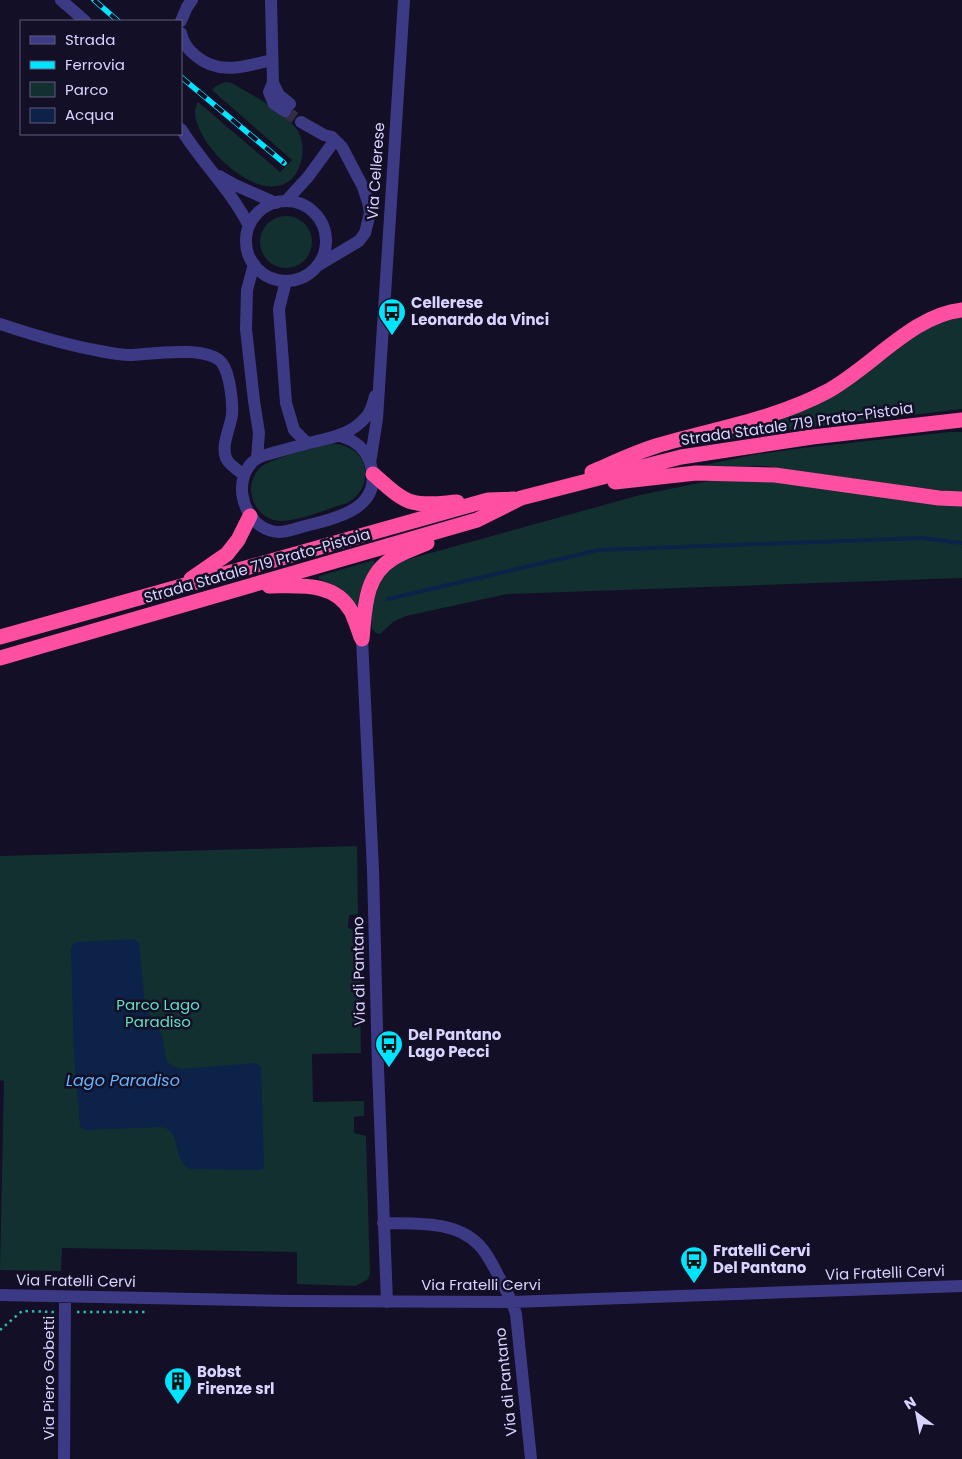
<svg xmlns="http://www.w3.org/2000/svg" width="962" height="1459" font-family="Poppins,sans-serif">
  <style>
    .green { fill: #12302f }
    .water { fill: #0c2248 }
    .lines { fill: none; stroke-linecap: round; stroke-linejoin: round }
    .stream { stroke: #0c2248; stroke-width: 4 }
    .minor-tunnel { stroke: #312d47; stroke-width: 12; stroke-dasharray: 12 6; stroke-linecap: butt }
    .path { stroke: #2fb8b0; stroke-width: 2.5; stroke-dasharray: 2.5 4; stroke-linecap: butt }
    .minor { stroke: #3d3a85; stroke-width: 12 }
    .highway { stroke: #ff4fa3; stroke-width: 15 }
    .rail-casing { stroke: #00e5ff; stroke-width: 5.5 }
    .rail { stroke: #130f26; stroke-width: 4; stroke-dasharray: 11; stroke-linecap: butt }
    .labels { text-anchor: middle; stroke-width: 5; stroke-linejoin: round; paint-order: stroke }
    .street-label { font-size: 15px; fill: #d9d4ff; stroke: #130f26 }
    .poi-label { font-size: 15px; font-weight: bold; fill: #d9d4ff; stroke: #130f26; text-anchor: start }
    .park-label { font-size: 15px; fill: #5fe0c0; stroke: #130f26 }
    .water-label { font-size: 16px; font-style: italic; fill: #62b6ff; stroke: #130f26 }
  </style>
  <rect width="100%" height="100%" fill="#130f26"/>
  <path class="green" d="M226 82 232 83C253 96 279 108 295 127 309 143 303 179 281 185 254 194 216 159 204 138 198 127 191 113 198 102L280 172 292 160 212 90 216 86Z
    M260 242a26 26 0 1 1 52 0a26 26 0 1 1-52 0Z
    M962 317V409L795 429 686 446V445L770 422 934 324Z
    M949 432H962V493L876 482 766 466 700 467V466L752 455 803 448Z
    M334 444C369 446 377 486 347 503 331 508 295 522 280 521 253 519 241 485 261 467 271 458 319 446 334 444Z
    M714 480H771L962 506V578L507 594 406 616 393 622 380 634 376 633 372 629 371 599 385 572 402 561 640 495Z
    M374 560V564C364 578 359 591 358 608L343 591 330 583 319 579V576Z
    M357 846 358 914 349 915 348 928 359 931 361 1053 312 1054 313 1102 364 1101V1116L354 1117V1133L366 1136 370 1274 368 1279 356 1286 297 1284V1252L62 1248 61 1271 0 1270 4 1081 0 1080V856Z"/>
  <path class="water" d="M134 939 139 943 145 1006 163 1038 166 1060 172 1066 181 1069 257 1063 261 1067 264 1168 260 1170 190 1169C170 1158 184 1133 162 1127L84 1130 80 1126 74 1053 71 948 73 944 77 942Z"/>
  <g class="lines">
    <path class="stream" d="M388 599 599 550 922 538 962 543"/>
    <path class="minor-tunnel" d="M285 111 301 122"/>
    <path class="path" d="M77 1312H146
      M0 1330 22 1311 54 1312"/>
    <path class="minor" d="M61 0 85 21
      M271 0 273 83 269 92 274 104 285 111
      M181 21 187 7 192 0
      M181 33C183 43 188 50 196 56 220 76 245 66 272 60
      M273 83 279 95 290 104
      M301 122 324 135 332 137 342 147 363 187 368 202 370 213 365 233 359 241 317 266
      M181 129C202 163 231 190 249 226
      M219 176 235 185 276 203
      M286 201 308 177 335 140
      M246 241a40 40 0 1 1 80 0a40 40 0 1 1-80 0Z
      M254 264 247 290 246 329 254 401 259 433 257 458
      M286 281 279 309 286 403 294 430 307 443
      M0 324C33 335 65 345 100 351 110 353 120 355 130 355 151 354 208 345 222 363 230 374 233 403 232 415 230 429 220 447 227 460 231 466 239 471 244 475
      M340 436C355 440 367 450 371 466 382 507 339 518 309 525 300 527 288 532 279 532 252 531 236 499 244 476 246 469 252 461 258 458 263 455 270 454 276 452 287 449 298 446 309 443 330 438 351 435 366 417 371 412 373 403 375 396
      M370 463 377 419 404 0
      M362 639 373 870 378 1068 387 1302
      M383 1223C415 1224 455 1220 479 1245 487 1253 493 1265 498 1275 505 1288 512 1300 516 1314L531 1459
      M0 1295 290 1301 512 1302 962 1286
      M64 1459 65 1297"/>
    <path class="highway" d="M592 472C613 463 634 453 656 446 713 429 773 420 826 392 871 368 912 315 962 310
      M373 474C385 484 398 498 412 502 427 506 442 503 457 502
      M615 482 696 473 775 475 939 498 962 499
      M191 579 227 554 238 540 250 516
      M269 586C298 586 334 581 351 611 355 619 358 629 361 637
      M0 637 488 500 514 499
      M362 639C365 610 364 576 392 559 403 552 416 548 427 543
      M0 658 477 520 521 498 681 457 812 437 962 420"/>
    <g class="rail-casing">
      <path id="rail" d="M94 0 118 21
        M181 77 284 163"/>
    </g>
    <use href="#rail" class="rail"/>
  </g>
  <defs>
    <g id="bus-pin" transform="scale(1.4375)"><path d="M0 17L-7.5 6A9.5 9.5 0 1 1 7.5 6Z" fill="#00e5ff" stroke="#130f26"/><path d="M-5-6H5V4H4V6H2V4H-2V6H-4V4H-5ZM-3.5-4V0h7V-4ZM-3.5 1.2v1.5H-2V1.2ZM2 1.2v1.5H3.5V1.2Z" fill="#111"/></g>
    <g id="building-pin" transform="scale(1.4375)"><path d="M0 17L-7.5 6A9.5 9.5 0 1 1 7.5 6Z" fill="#00e5ff" stroke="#130f26"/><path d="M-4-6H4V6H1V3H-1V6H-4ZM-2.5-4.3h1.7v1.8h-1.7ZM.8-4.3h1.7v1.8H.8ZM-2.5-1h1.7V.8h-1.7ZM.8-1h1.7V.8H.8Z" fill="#111"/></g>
  </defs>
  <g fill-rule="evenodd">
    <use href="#bus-pin" x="392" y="312"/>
    <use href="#bus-pin" x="389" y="1044"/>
    <use href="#bus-pin" x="694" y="1260"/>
    <use href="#building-pin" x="178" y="1381"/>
  </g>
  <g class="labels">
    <g class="street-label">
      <text transform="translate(376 171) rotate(-86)" y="5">Via Cellerese</text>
      <text transform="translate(797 424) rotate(-8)" y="5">Strada Statale 719 Prato-Pistoia</text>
      <text transform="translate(257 566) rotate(-16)" y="5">Strada Statale 719 Prato-Pistoia</text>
      <text transform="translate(359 971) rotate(-91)" y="5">Via di Pantano</text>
      <text transform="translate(885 1273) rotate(-2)" y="5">Via Fratelli Cervi</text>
      <text transform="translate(76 1281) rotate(1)" y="5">Via Fratelli Cervi</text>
      <text x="481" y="1290">Via Fratelli Cervi</text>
      <text transform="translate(49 1378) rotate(-90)" y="5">Via Piero Gobetti</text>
      <text transform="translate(506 1382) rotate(-96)" y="5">Via di Pantano</text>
    </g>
    <g class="poi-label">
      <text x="411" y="308">Cellerese<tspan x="411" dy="17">Leonardo da Vinci</tspan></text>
      <text x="408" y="1040">Del Pantano<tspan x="408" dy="17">Lago Pecci</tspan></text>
      <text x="713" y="1256">Fratelli Cervi<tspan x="713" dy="17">Del Pantano</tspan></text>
      <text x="197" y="1377">Bobst<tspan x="197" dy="17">Firenze srl</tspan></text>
    </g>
    <g class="park-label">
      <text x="158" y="1010">Parco Lago<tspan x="158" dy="17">Paradiso</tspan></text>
    </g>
    <g class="water-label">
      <text x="123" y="1086">Lago Paradiso</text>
    </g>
  </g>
  <rect x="20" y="20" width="162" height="115" fill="#130f26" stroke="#625e7d"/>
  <rect x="30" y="36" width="25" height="8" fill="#3d3a85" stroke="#625e7d"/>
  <text x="65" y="45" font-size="15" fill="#d9d4ff">Strada</text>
  <rect x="30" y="61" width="25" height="8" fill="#00e5ff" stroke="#625e7d"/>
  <text x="65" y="70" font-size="15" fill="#d9d4ff">Ferrovia</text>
  <rect x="30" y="82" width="25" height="15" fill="#12302f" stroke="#625e7d"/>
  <text x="65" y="95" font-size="15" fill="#d9d4ff">Parco</text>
  <rect x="30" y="108" width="25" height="15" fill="#0c2248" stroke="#625e7d"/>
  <text x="65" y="120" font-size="15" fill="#d9d4ff">Acqua</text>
  <g transform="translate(917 1414) rotate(328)" stroke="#130f26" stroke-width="4" paint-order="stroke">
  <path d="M0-4L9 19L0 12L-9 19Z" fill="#d9d4ff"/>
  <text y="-8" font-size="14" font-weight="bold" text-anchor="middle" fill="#d9d4ff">N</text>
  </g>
</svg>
